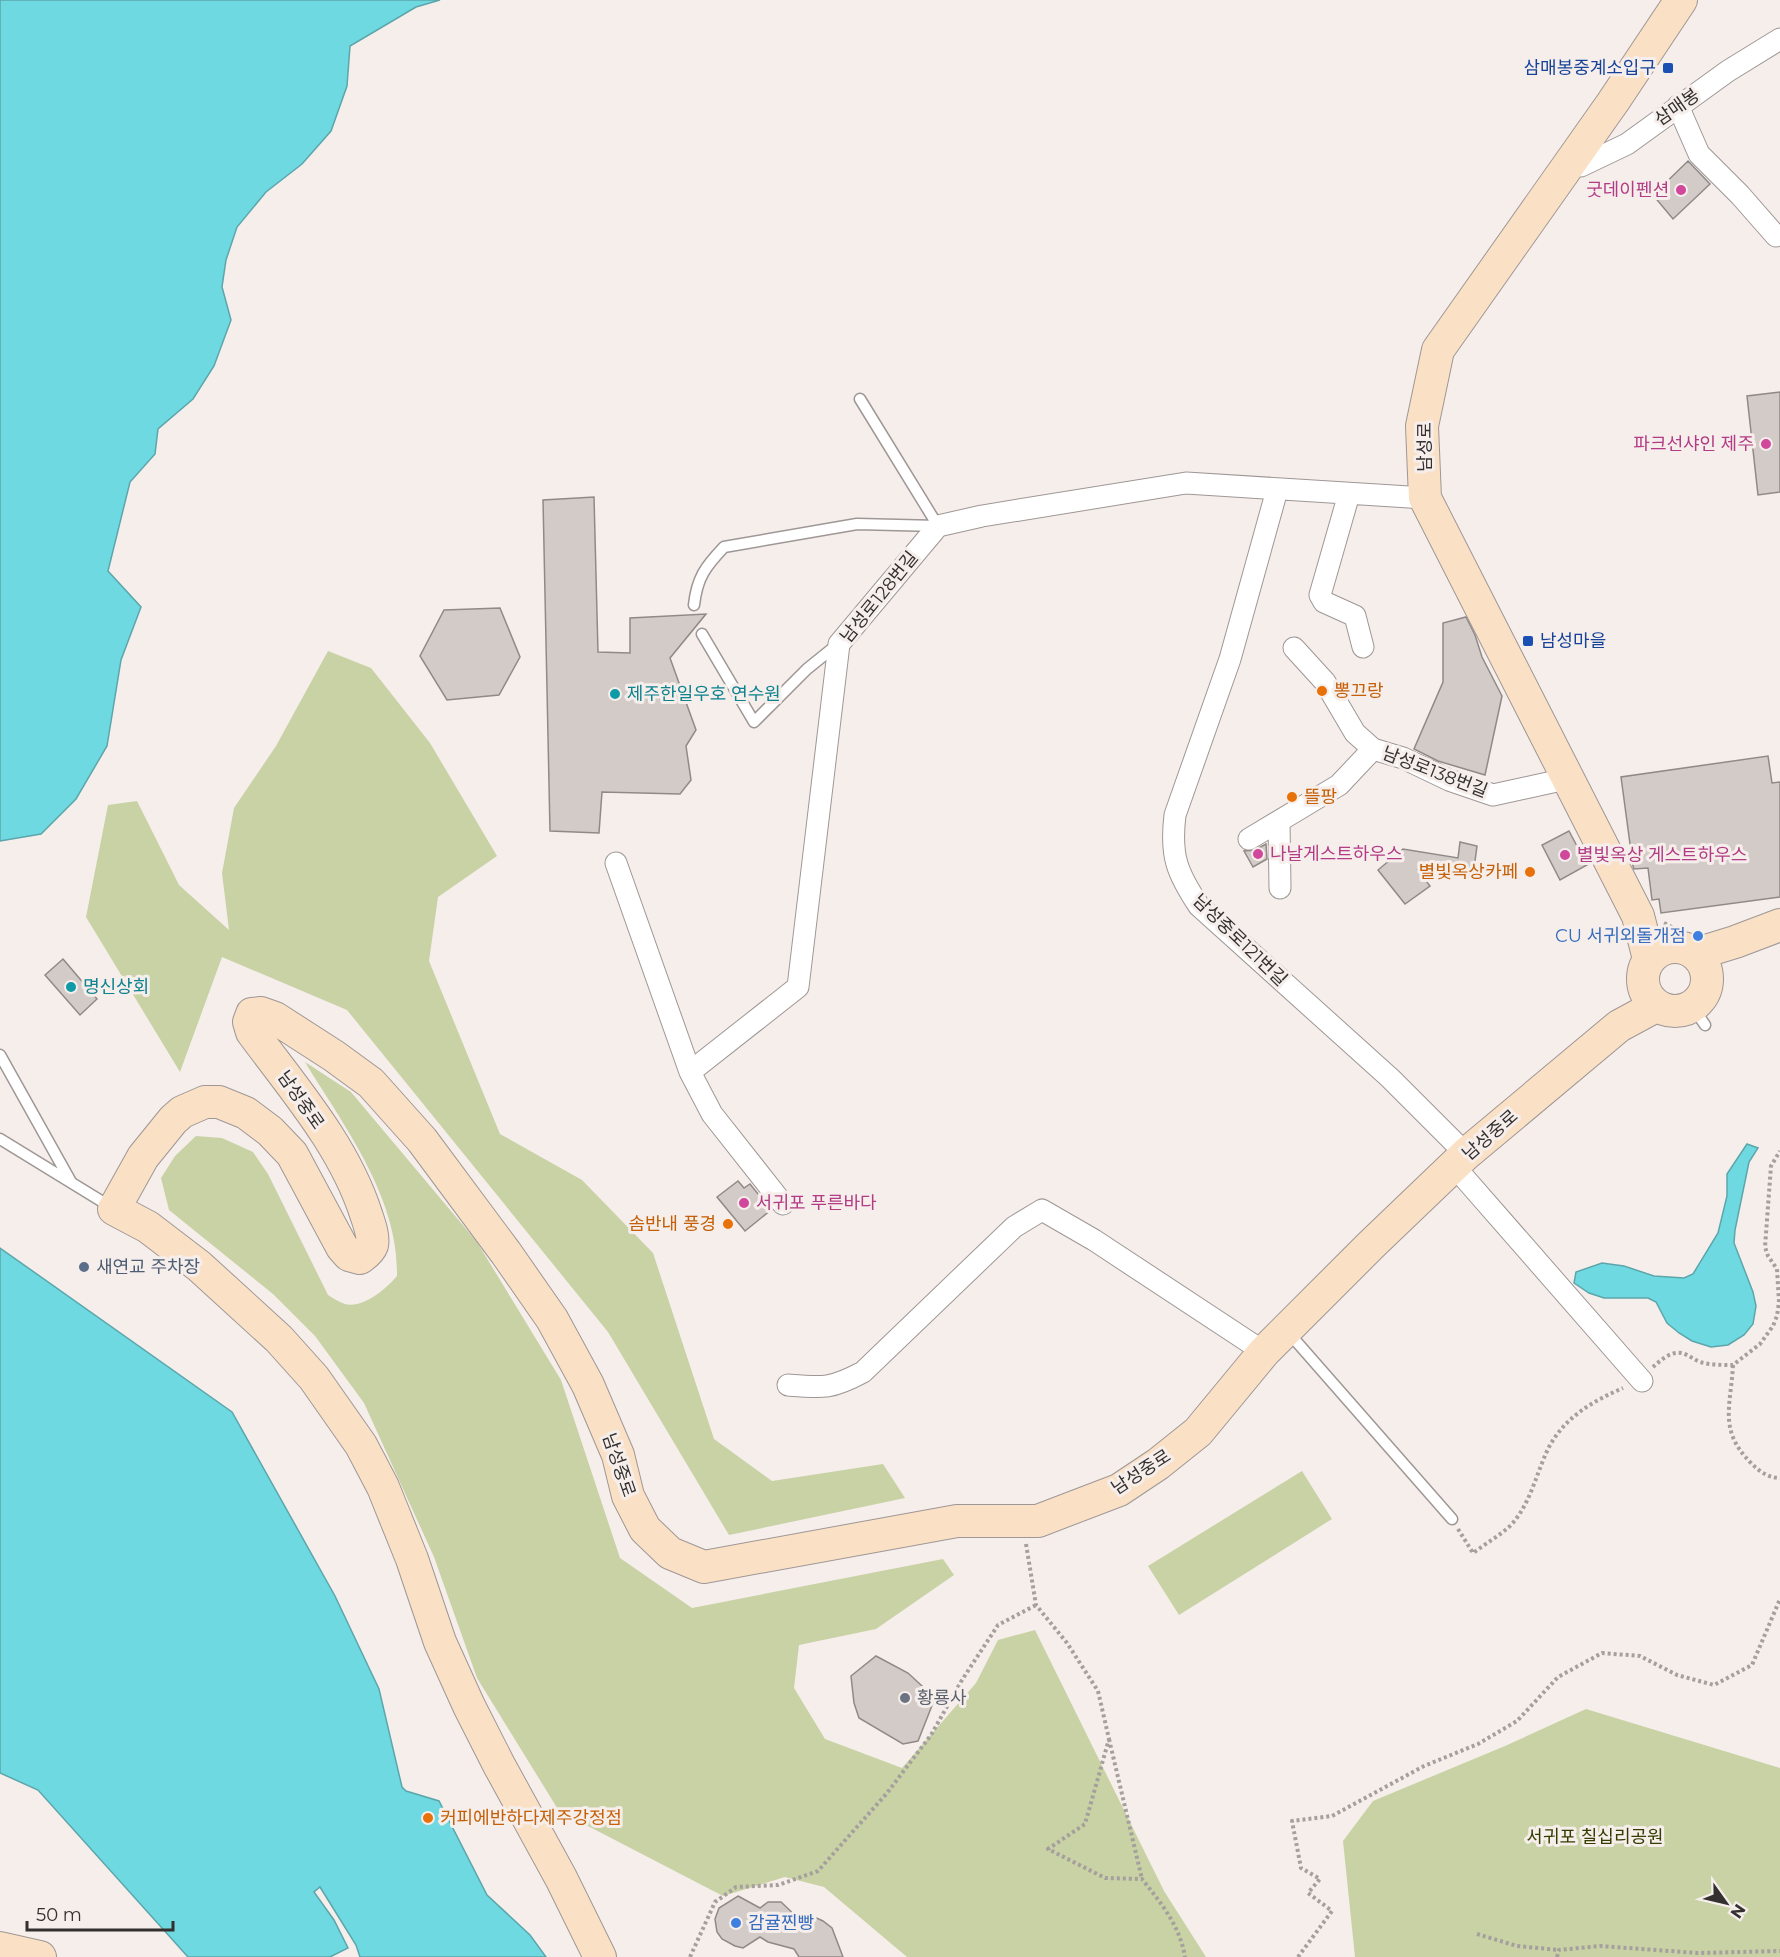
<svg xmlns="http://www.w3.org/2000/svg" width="1780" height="1957" font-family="Montserrat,'Noto Sans KR',sans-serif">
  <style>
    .green { fill: #c8d2a5 }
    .water { fill: #6ed9e0; stroke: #5ca6ab; stroke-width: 1.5 }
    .building { fill: #d3cbc8; stroke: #908a87; stroke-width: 1.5 }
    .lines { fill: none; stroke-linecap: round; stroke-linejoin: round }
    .lane-casing { stroke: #9e9795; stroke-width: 13 }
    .street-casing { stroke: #9e9795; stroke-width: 23 }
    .secondary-casing { stroke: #9e9795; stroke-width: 34 }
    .path { stroke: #a59f9d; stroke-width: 4; stroke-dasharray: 3 3; stroke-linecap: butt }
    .lane { stroke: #fff; stroke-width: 10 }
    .street { stroke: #fff; stroke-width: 21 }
    .secondary { stroke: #fae1c6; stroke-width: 32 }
    .transit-dot { fill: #1a4fb4; stroke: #f6eeeb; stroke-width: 2 }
    .hotel-dot { fill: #d1479c; stroke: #f6eeeb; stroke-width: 2 }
    .food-dot { fill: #e8710a; stroke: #f6eeeb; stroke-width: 2 }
    .culture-dot { fill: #0f9aa8; stroke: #f6eeeb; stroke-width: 2 }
    .shop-dot { fill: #3f7fe0; stroke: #f6eeeb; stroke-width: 2 }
    .service-dot { fill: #5c6f8a; stroke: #f6eeeb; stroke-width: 2 }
    .worship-dot { fill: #6b7280; stroke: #f6eeeb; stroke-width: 2 }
    .labels { text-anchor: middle; stroke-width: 6; stroke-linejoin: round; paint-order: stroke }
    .transit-label { font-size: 18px; fill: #164399; stroke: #f6eeeb; text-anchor: end }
    .street-label { font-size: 18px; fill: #33302f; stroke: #f6eeeb }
    .hotel-label { font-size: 18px; fill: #b23c85; stroke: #f6eeeb; text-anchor: start }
    .food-label { font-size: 18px; fill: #c56008; stroke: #f6eeeb; text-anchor: start }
    .culture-label { font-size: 18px; fill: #0d838f; stroke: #f6eeeb; text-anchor: start }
    .shop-label { font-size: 18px; fill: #366cbe; stroke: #f6eeeb; text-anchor: end }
    .service-label { font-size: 18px; fill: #4e5e75; stroke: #f6eeeb; text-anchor: start }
    .worship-label { font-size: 18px; fill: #5b616d; stroke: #f6eeeb; text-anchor: start }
    .park-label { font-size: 18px; fill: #353d01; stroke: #f6eeeb }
  </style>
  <rect width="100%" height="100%" fill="#f6eeeb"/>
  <path class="green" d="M328 651 371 668 430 743 497 856 438 897 429 961 500 1134 582 1180 653 1253 714 1439 772 1481 883 1464 905 1498 729 1535 608 1332 347 1010 222 957 180 1072 86 917 108 805 137 801 179 885 229 930 222 873 234 808 276 746Z
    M305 1062 351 1092 477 1242 561 1380 620 1558 692 1608 943 1559 954 1575 876 1629 799 1645 794 1688 825 1739 902 1768 976 1683 998 1640 1035 1630 1164 1891 1206 1957H907L824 1887 785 1877 723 1896 559 1811 477 1678 434 1557 364 1403 315 1336 273 1294 169 1210 161 1178 175 1156 196 1136 222 1138 253 1152 268 1174 328 1295C333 1298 339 1302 345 1304 363 1309 387 1288 397 1276 399 1198 344 1126 305 1062Z
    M1302 1471 1332 1519 1179 1615 1148 1566Z
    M1586 1709 1780 1768V1957H1355L1343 1841 1373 1801 1505 1746Z"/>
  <path class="water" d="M0 0H440L416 7 350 46 347 86 331 131 302 164 266 192 237 227 226 260 222 287 231 320 214 366 193 399 158 429 155 454 130 482 108 571 141 607 121 660 107 746 76 799 41 834 0 841Z
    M1747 1144 1758 1148 1749 1162 1735 1230 1734 1243 1753 1292 1756 1306 1753 1324 1744 1335 1728 1345 1711 1347 1692 1341 1679 1333 1667 1323 1656 1302 1648 1298H1604L1589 1293 1574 1283 1576 1272 1602 1263 1624 1266 1654 1276 1684 1278 1693 1274 1718 1233 1727 1196V1174Z
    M0 1248 232 1412 335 1596 379 1689 402 1787 406 1791 439 1801 487 1895 530 1935 546 1957H360L356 1945 320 1887 314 1892 334 1920 348 1948 330 1957H188L38 1790 0 1773Z"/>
  <path class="building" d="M1688 161 1710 184 1673 219 1653 195Z
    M1780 392V492L1758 495 1747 396Z
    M594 497 598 652 630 653V618L706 614 670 658 696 730 686 746 691 780 680 794 602 792 599 833 550 831 543 500Z
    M500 608 520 657 499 695 447 700 420 656 444 610Z
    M1466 617 1475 635 1482 657 1502 696 1485 775 1438 761 1414 749 1443 682V623Z
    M1768 756 1772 783 1780 782V897L1661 913 1659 899 1652 900 1648 868 1634 869 1633 866 1621 777Z
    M1569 831 1587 865 1560 880 1542 845Z
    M1460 842 1477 846 1473 876 1418 870 1430 886 1405 904 1378 870 1403 849 1458 858Z
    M1266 844 1267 859 1253 867 1244 851 1255 850Z
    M63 959 97 999 80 1015 45 975Z
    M738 1181 744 1188 750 1184 771 1210 745 1231 717 1197Z
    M876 1656 908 1673 935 1698 918 1741 903 1744 859 1718 854 1703 851 1676Z
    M738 1896 760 1908 768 1902H781L799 1919 810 1915 823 1921 832 1928 843 1957H799L794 1949 768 1942 760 1937 743 1948 735 1946 722 1939 717 1932 715 1919 719 1908Z"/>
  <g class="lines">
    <g class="lane-casing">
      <path id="lane" d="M860 399 938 526
        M694 605C697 578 705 567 724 547L857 524 938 526
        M702 634 754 722 807 669 838 644
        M1693 1007 1705 1025
        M0 1055 71 1182
        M0 1139 111 1207
        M1288 1332 1452 1519"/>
    </g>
    <g class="street-casing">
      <path id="street" d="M1678 106 1699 154 1740 195 1776 236
        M1572 160 1581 166 1627 144 1728 71 1780 39
        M1277 490 1230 659 1175 815C1170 856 1177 873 1199 906L1390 1078 1466 1154
        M1349 494 1320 595 1324 602 1355 616 1363 647
        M1294 648 1325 682 1355 733 1373 749 1403 758 1449 780 1493 795 1566 779
        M1279 822 1280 888
        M1249 839 1339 785 1373 749
        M616 863 690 1072
        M1454 1166 1642 1381
        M783 1204 712 1114 690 1072 798 987 839 644 938 526 982 516 1186 483 1425 498
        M788 1385C824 1388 831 1389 863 1372L1014 1227 1042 1210 1094 1240 1264 1352"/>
    </g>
    <g class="secondary-casing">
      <path id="secondary" d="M1643 979a32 32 0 1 1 64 0a32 32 0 1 1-64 0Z
        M1696 954 1735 942 1780 925
        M1649 959 1638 916 1425 498 1422 426 1438 350 1613 102 1681 0
        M0 1948 40 1957
        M600 1957 561 1878 499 1765 469 1706 440 1642 412 1559 383 1487 361 1445 314 1378 279 1339 199 1266 148 1227 114 1209 143 1157 173 1120 182 1112 205 1102H219L246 1113 270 1131 292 1154 342 1247 349 1255 360 1258C364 1255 370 1251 372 1245 374 1236 369 1223 366 1214 344 1146 294 1089 252 1032L249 1022 252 1014 261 1013 275 1018 334 1056 371 1083 422 1140 506 1253 552 1319 588 1385 618 1455 628 1496 645 1529 670 1553 704 1567 957 1521H1038L1119 1490 1158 1464 1198 1432 1264 1352 1371 1245 1466 1154 1619 1026 1656 1006"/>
    </g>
    <path class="path" d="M1664 923 1684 933
      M1703 999 1710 988 1714 973
      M1733 1365C1731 1406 1718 1430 1751 1463 1759 1471 1768 1478 1780 1478
      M1653 1367C1662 1359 1674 1348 1687 1355 1691 1357 1695 1360 1700 1362 1710 1365 1722 1365 1733 1365L1760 1344 1773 1326 1777 1316 1779 1302 1777 1269 1768 1256 1765 1247 1771 1166 1780 1151
      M1458 1529 1473 1553C1485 1544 1499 1536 1510 1526 1531 1504 1536 1473 1549 1447 1565 1417 1593 1401 1623 1388
      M1026 1544 1036 1605 1067 1643 1098 1691 1109 1739 1085 1824 1048 1849 1105 1878 1142 1879C1161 1903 1180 1926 1185 1957
      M1109 1739 1142 1879
      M1477 1934 1517 1946 1559 1950
      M690 1957 715 1902 736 1887 778 1885 818 1871 887 1793 931 1735 962 1680 998 1625 1036 1605
      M1298 1957 1332 1911 1308 1893 1320 1879 1301 1868 1292 1821 1332 1816 1424 1766 1478 1744 1517 1721 1558 1677 1602 1653 1640 1656 1677 1675 1714 1685 1752 1665 1780 1599
      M1557 1957 1559 1950 1600 1946 1698 1953 1780 1951"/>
    <use href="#lane" class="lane"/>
    <use href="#street" class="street"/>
    <use href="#secondary" class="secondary"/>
  </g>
  <g class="transit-dot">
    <rect x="1662" y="62" width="12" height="12" rx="3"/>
    <rect x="1522" y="635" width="12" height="12" rx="3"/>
  </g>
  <g class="hotel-dot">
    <circle cx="1681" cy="190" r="6"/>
    <circle cx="1766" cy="444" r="6"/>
    <circle cx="1258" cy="854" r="6"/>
    <circle cx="1565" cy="855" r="6"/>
    <circle cx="744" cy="1203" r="6"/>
  </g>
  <g class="food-dot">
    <circle cx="1322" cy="691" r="6"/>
    <circle cx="1292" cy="797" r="6"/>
    <circle cx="1530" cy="872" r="6"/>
    <circle cx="728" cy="1224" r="6"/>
    <circle cx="428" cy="1818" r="6"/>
  </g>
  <g class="culture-dot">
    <circle cx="615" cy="694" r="6"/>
    <circle cx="71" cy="987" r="6"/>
  </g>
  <g class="shop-dot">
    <circle cx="1698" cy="936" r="6"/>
    <circle cx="736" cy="1923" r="6"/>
  </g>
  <circle class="service-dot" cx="84" cy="1267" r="6"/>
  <circle class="worship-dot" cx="905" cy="1698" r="6"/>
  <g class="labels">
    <g class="transit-label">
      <text x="1656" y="74">삼매봉중계소입구</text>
      <text x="1540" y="647" text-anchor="start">남성마을</text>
    </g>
    <g class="street-label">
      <text transform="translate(1677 107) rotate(-35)" y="6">삼매봉</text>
      <text transform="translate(1425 447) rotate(-90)" y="6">남성로</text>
      <text transform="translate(879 597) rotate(-51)" y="6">남성로128번길</text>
      <text transform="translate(1435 772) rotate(21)" y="6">남성로138번길</text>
      <text transform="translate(1240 940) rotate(44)" y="6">남성중로121번길</text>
      <text transform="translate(301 1100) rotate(55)" y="6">남성중로</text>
      <text transform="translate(1490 1135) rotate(-41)" y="6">남성중로</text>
      <text transform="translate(619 1465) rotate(71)" y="6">남성중로</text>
      <text transform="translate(1141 1472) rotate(-33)" y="6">남성중로</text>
    </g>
    <g class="hotel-label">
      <text x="1669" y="196" text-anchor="end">굿데이펜션</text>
      <text x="1754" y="450" text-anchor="end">파크선샤인 제주</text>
      <text x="1270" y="860">나날게스트하우스</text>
      <text x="1577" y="861">별빛옥상 게스트하우스</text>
      <text x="756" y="1209">서귀포 푸른바다</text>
    </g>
    <g class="food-label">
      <text x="1334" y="697">뽕끄랑</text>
      <text x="1304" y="803">뜰팡</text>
      <text x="1518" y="878" text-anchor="end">별빛옥상카페</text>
      <text x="716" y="1230" text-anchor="end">솜반내 풍경</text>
      <text x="440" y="1824">커피에반하다제주강정점</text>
    </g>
    <g class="culture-label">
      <text x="627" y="700">제주한일우호 연수원</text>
      <text x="83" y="993">명신상회</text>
    </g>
    <g class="shop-label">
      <text x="1686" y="942">CU 서귀외돌개점</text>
      <text x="748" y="1929" text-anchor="start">감귤찐빵</text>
    </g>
    <g class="service-label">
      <text x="96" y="1273">새연교 주차장</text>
    </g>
    <g class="worship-label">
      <text x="917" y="1704">황룡사</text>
    </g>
    <g class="park-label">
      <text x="1595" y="1843">서귀포 칠십리공원</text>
    </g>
  </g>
  <g transform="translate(1726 1903) rotate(124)" stroke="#f6eeeb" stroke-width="4.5" paint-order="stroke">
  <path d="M0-4.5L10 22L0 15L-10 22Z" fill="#33302f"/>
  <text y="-9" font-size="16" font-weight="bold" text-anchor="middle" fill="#33302f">N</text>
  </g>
  <path d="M27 1921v9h146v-9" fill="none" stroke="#33302f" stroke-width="3"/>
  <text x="36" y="1921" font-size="18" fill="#33302f" stroke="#f6eeeb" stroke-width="4.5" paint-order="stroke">50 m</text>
</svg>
